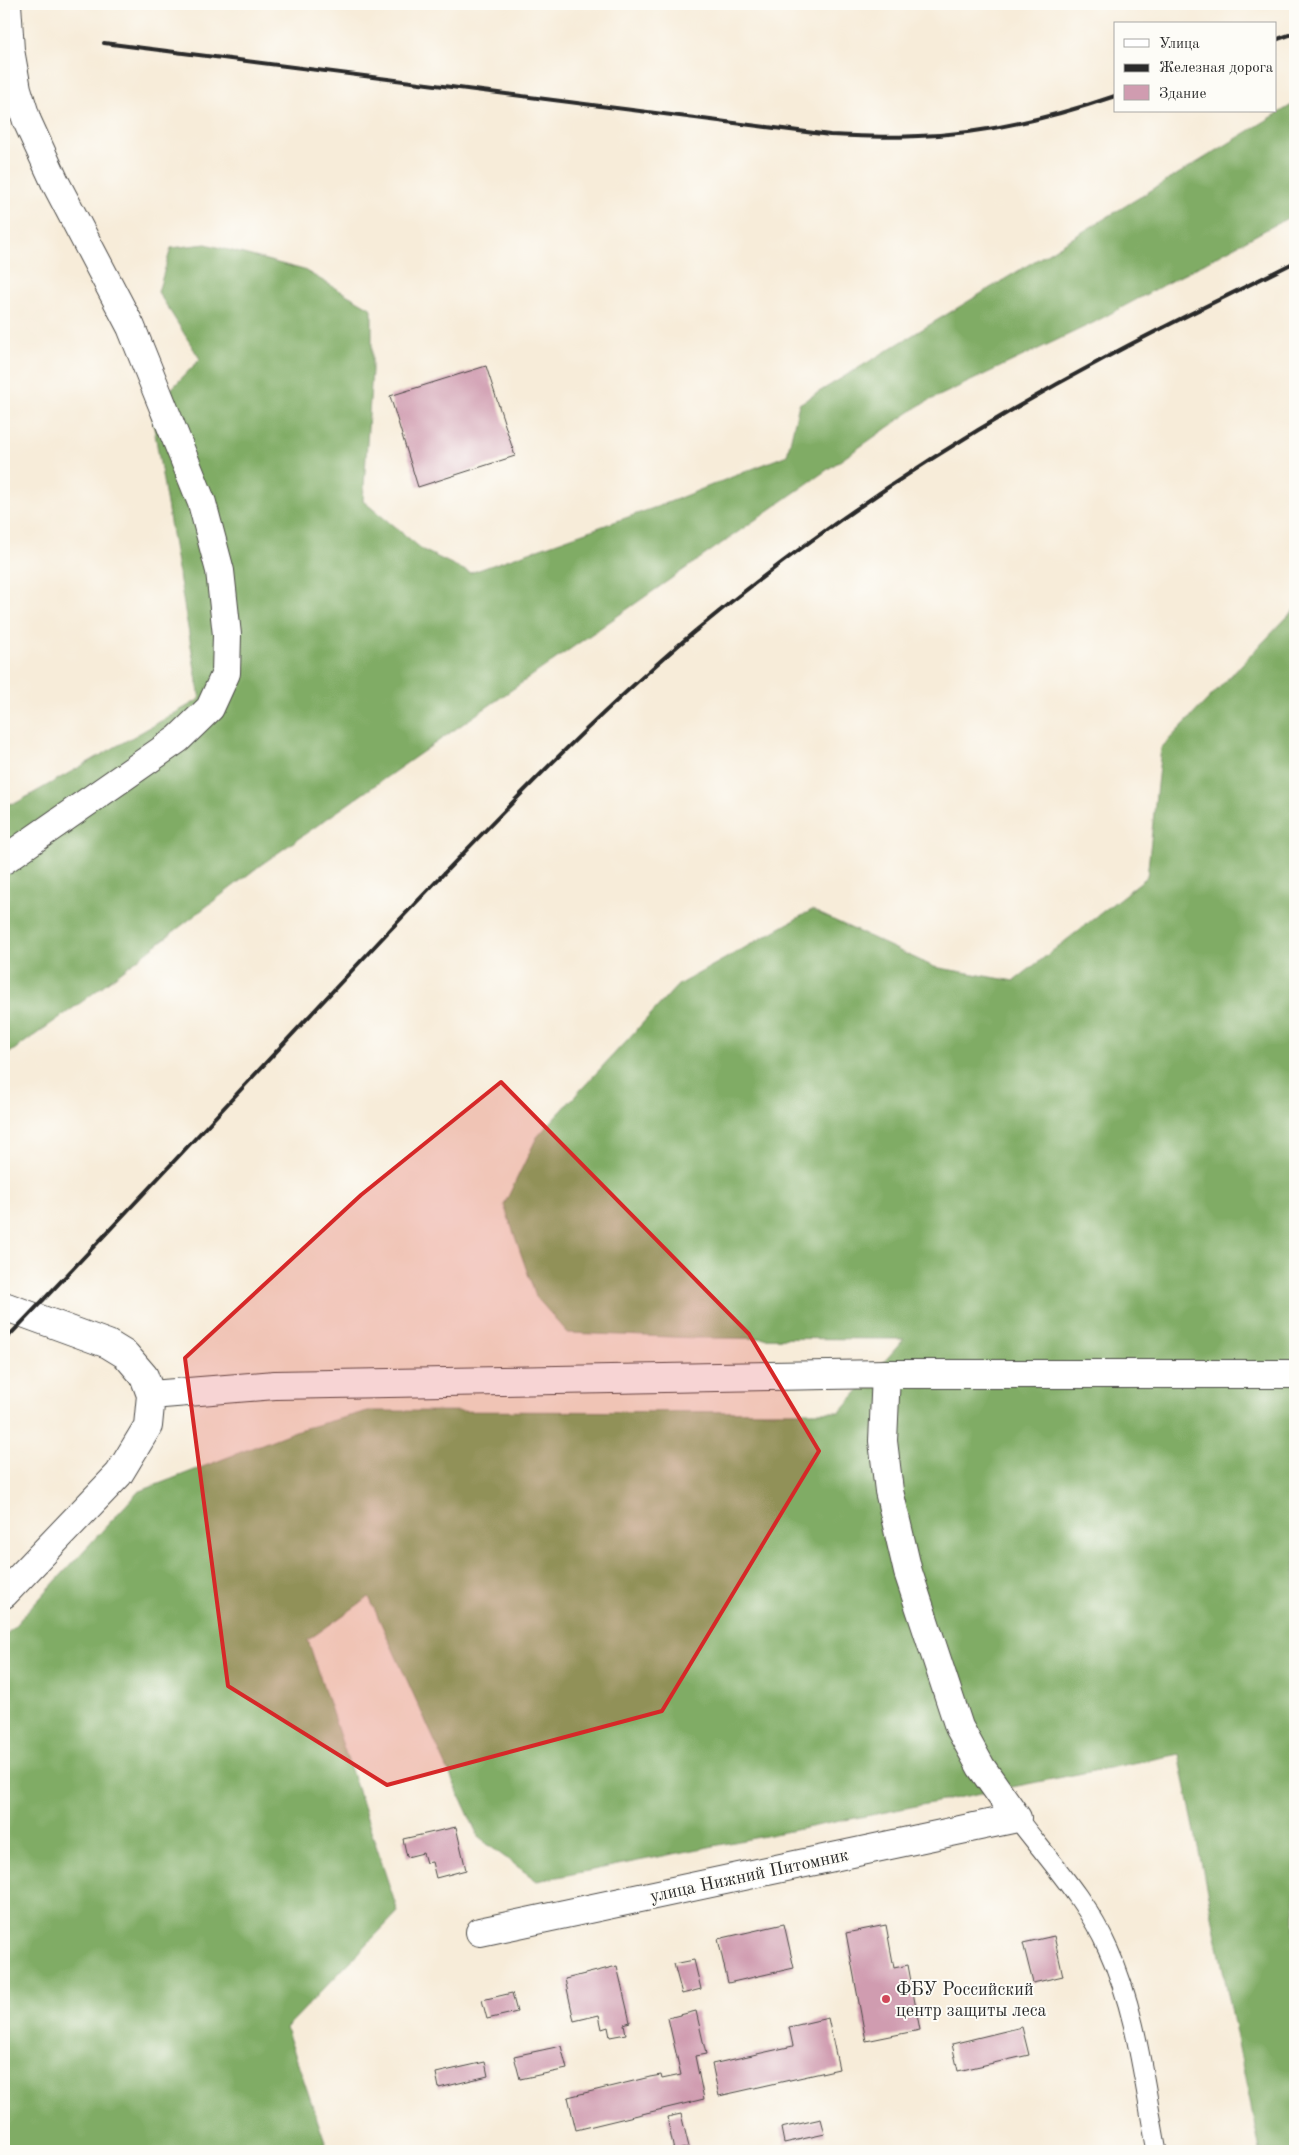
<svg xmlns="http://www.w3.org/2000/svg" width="1299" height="2155" font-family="'Old Standard TT',serif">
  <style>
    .forest { fill: #80ac65; stroke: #566c48 }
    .building { fill: #d09cb0 }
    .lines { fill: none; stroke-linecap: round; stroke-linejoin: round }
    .service-casing { stroke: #4a4845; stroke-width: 21 }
    .minor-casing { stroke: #4a4845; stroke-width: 30 }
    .service { stroke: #fff; stroke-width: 19 }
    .minor { stroke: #fff; stroke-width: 28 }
    .rail { stroke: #2b2b2b; stroke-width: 4 }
    .marked { fill: #d62828; fill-opacity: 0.2; stroke: #d62828; stroke-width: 4; stroke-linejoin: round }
    .poi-dot { fill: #d1495b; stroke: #fdfcf7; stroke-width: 2 }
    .labels { text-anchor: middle; stroke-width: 4; stroke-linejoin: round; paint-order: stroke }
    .street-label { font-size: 18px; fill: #2b2b2b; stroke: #fdfcf7 }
    .poi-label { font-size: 18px; fill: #2b2b2b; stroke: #fdfcf7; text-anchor: start }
  </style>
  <rect width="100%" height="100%" fill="#fdfcf7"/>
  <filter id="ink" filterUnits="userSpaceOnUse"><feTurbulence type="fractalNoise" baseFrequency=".02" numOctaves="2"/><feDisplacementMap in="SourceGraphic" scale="10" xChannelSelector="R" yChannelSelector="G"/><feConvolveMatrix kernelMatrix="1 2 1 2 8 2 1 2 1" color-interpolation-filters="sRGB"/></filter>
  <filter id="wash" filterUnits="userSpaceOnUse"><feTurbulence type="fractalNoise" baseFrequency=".0096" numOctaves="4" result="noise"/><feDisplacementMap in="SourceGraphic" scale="20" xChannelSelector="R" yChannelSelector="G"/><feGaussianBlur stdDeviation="1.12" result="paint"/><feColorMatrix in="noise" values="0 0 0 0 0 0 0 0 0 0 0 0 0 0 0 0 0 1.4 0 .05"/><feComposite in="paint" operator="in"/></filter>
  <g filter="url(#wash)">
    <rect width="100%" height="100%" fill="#f7ecd9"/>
    <path class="forest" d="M1295 103V214L1093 323 920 405 262 864 83 1001 4 1057V804L16 803 200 699 151 410 200 359 158 292 171 248 206 244 304 270 372 309V371L363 501 423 550 470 573 662 505 787 455 799 404Z
      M1295 609V2151H1260L1179 1754 537 1881 479 1838 369 1597 308 1640 398 1912 286 2028 328 2151H4V1637L138 1492 298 1430 368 1411 840 1412 904 1339 696 1338 568 1333 536 1297 504 1205 537 1137 678 985 812 910 934 967 1014 981 1147 877 1161 748Z"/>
    <g id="blocks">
      <path class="building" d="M486 366 515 456 418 487 390 396Z
        M456 1827 466 1870 436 1878 432 1862 426 1863 423 1853 407 1857 403 1839Z
        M784 1924 794 1968 728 1983 718 1939Z
        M886 1925 894 1968 908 1965 920 2030 866 2041 846 1933Z
        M1054 1936 1063 1976 1033 1983 1023 1943Z
        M694 1960 701 1989 682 1994 674 1964Z
        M617 1966 630 2022 624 2024 626 2034 610 2037 608 2027 602 2029 599 2015 574 2021 565 1979Z
        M512 1993 517 2012 487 2019 482 2000Z
        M696 2011 706 2054 695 2056 704 2099 576 2130 568 2097 650 2077 661 2075 662 2079 681 2075 668 2018Z
        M828 2018 839 2069 719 2096 712 2064 793 2046 789 2027Z
        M1022 2027 1029 2055 958 2071 952 2044Z
        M561 2046 567 2069 520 2079 514 2056Z
        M485 2062 488 2076 439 2088 436 2073Z
        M681 2114 689 2147 674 2151 667 2117Z
        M821 2119 825 2134 784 2143 781 2128Z"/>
    </g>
  </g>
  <g filter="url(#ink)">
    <use href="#blocks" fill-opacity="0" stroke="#4a4845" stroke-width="1"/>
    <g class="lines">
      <g class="service-casing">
        <path id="service" d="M1017 1818C1049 1860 1087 1901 1108 1949 1137 2012 1144 2084 1157 2151"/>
      </g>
      <g class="minor-casing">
        <path id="minor" d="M4 860 178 739 210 708 226 673 227 635 220 571 202 503 131 327 55 182 27 121 17 89 10 50 7 4
          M4 1306 108 1344 126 1355 144 1376 151 1395 148 1426 119 1474 4 1594
          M151 1395 275 1385 611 1379 886 1374H1295
          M480 1932 1017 1818 981 1767 959 1727 908 1572 889 1491 883 1441 886 1374"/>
      </g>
      <use href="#service" class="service"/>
      <use href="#minor" class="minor"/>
      <path class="rail" d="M1275 40 1295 33
        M104 43 830 135C860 136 889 138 918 136 986 134 1051 118 1115 96
        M4 1341C134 1206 261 1067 389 931 487 828 585 724 694 632 820 527 960 435 1105 358 1167 324 1232 294 1295 262"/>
    </g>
  </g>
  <path class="marked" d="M501 1082 749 1334 819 1451 662 1711 387 1785 228 1686 185 1358 361 1195Z"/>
  <circle class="poi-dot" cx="886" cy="1999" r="5"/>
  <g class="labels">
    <g class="street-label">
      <text transform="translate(749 1875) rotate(-12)" y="6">улица Нижний Питомник</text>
    </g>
    <g class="poi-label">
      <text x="896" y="1995">ФБУ Российский<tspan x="896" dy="21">центр защиты леса</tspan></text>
    </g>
  </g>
  <rect width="1299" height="2155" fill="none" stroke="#fdfcf7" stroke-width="20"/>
  <rect x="1114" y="22" width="162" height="90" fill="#fdfcf7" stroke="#a9a8a5"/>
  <rect x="1124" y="39" width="25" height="8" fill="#ffffff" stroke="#a9a8a5"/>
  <text x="1159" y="48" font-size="15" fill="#2b2b2b">Улица</text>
  <rect x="1124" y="64" width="25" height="8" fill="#2b2b2b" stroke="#a9a8a5"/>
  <text x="1159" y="72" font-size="15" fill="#2b2b2b">Железная дорога</text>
  <rect x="1124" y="85" width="25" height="15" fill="#d09cb0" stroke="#a9a8a5"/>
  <text x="1159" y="98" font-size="15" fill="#2b2b2b">Здание</text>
</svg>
